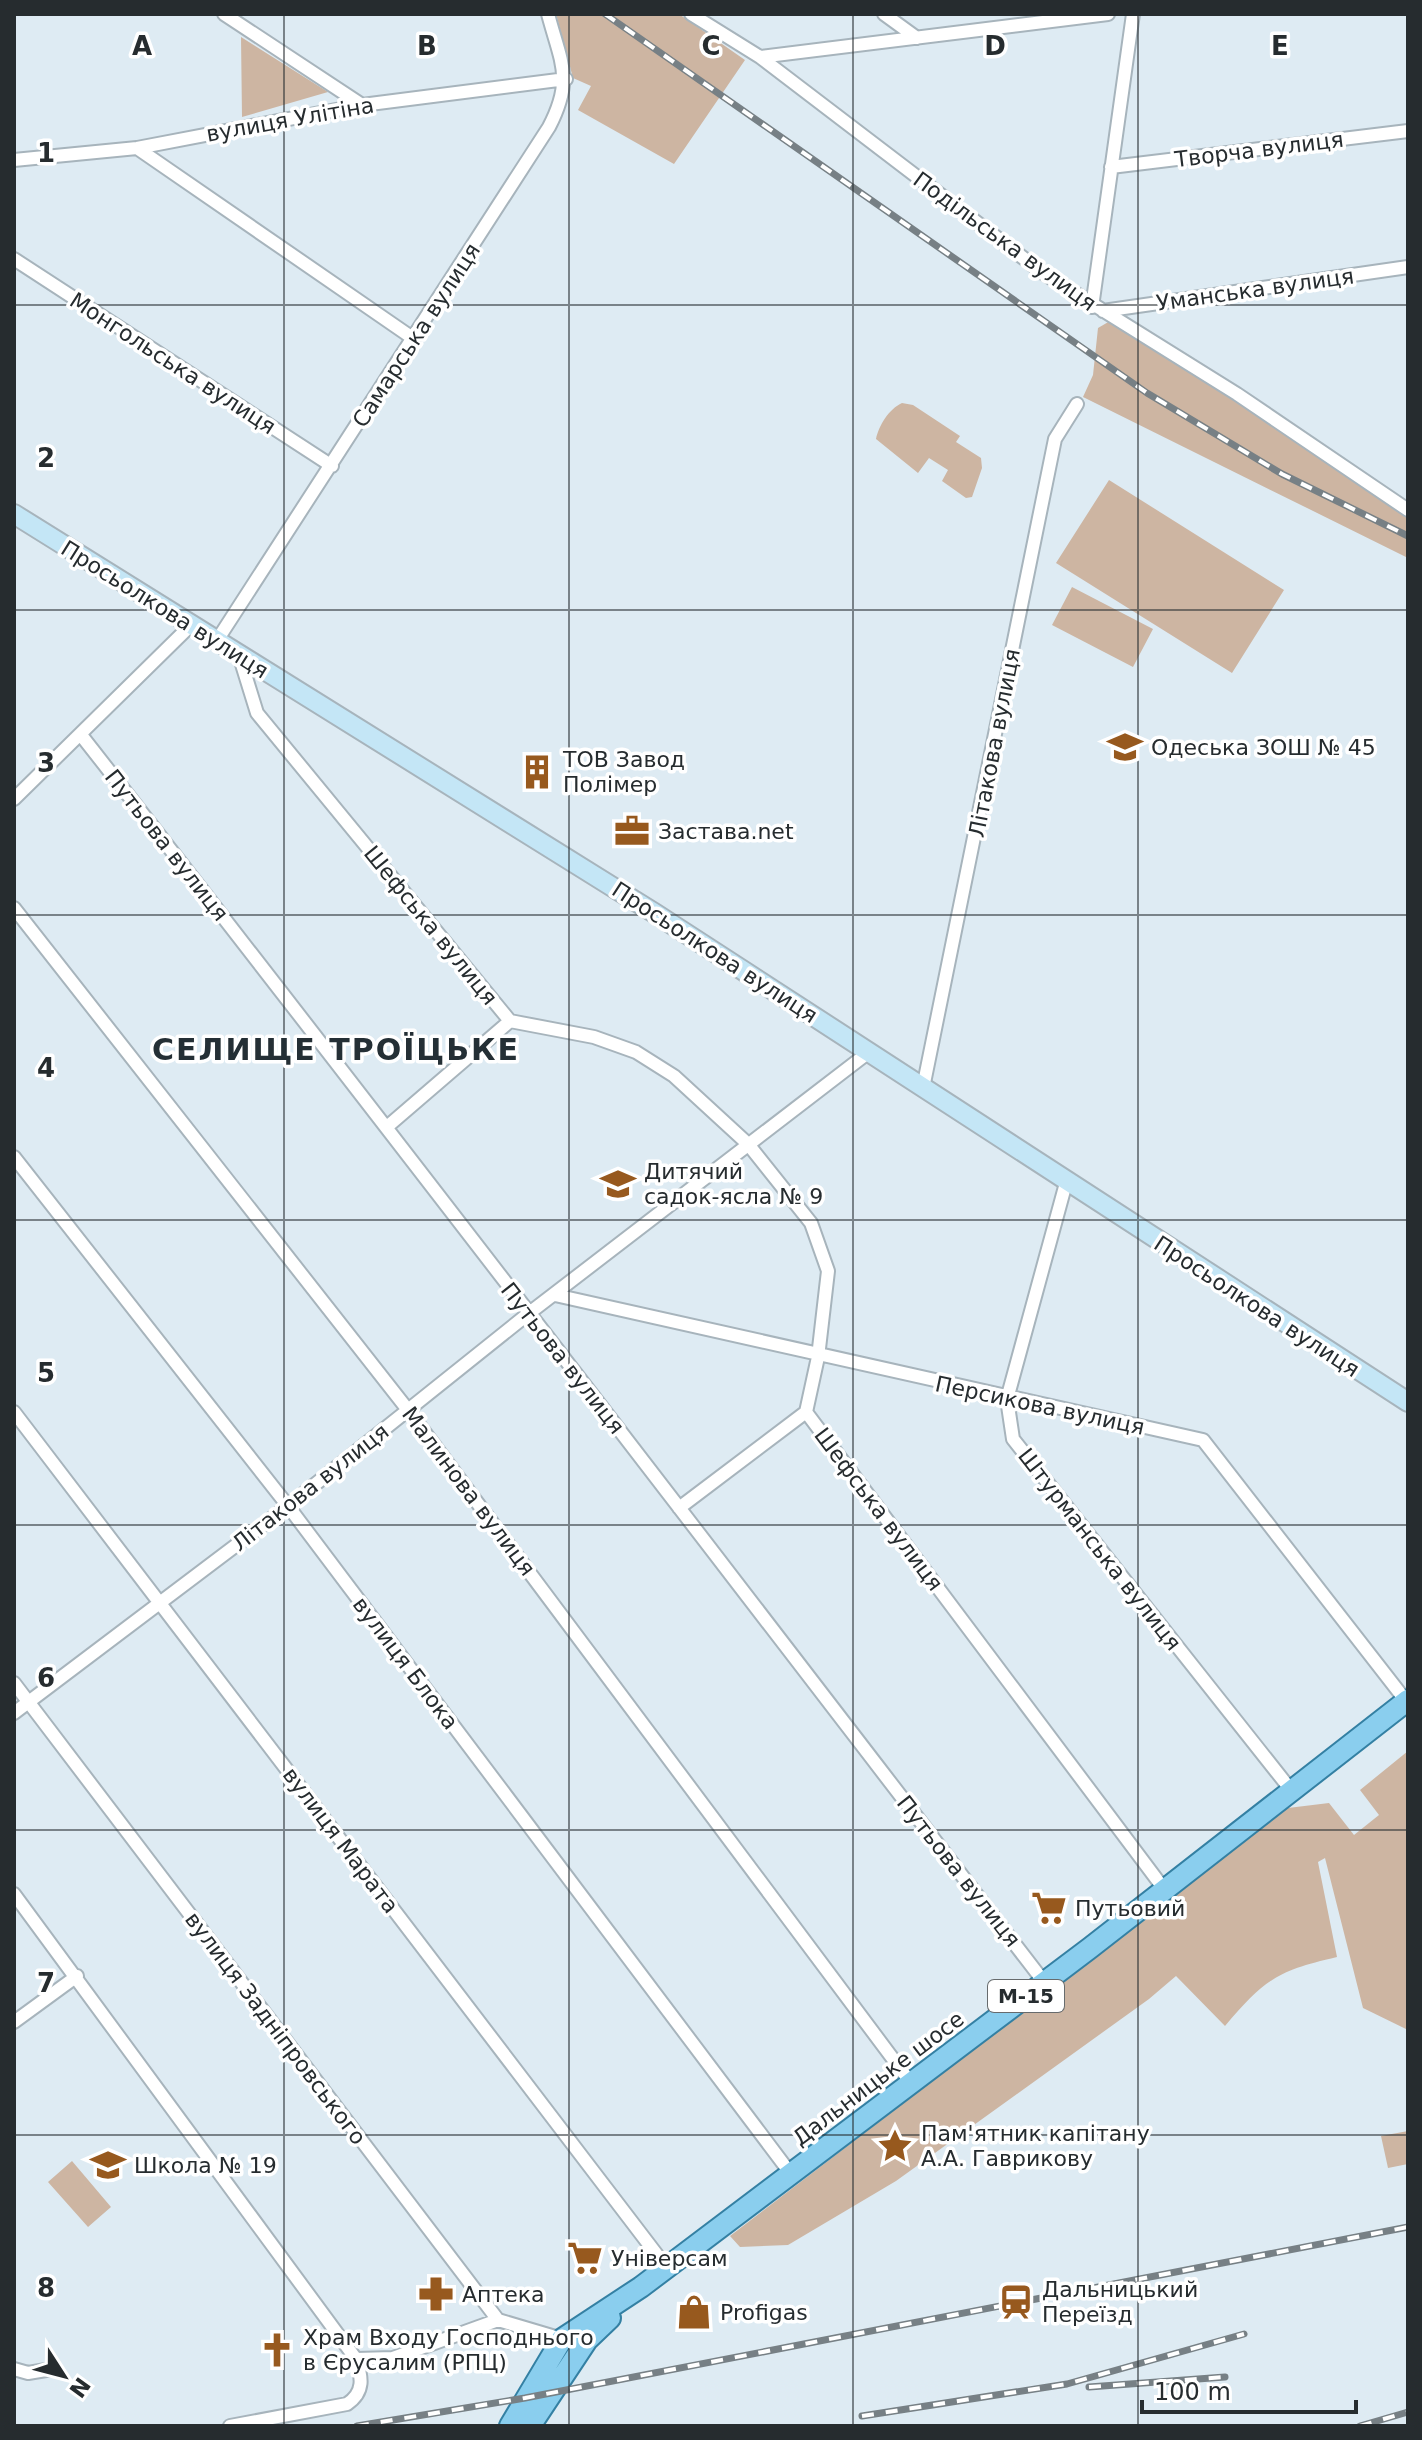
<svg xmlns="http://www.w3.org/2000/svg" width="1422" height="2440" font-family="'DejaVu Sans',sans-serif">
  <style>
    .green { fill: #cdb5a2 }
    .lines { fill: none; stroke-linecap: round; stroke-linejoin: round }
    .street-casing { stroke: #a7b4bc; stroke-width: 16 }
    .secondary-casing { stroke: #a7b4bc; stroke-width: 22 }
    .primary-casing { stroke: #3480a3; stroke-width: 24 }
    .street { stroke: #fff; stroke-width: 12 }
    .secondary { stroke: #c4e6f6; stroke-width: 18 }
    .primary { stroke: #8aceee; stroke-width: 20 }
    .rail-casing { stroke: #778085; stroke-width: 7 }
    .rail { stroke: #fff; stroke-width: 4; stroke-dasharray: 12; stroke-linecap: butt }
    .grid { fill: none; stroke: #262c2f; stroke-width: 2; stroke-opacity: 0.55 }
    .labels { text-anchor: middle; stroke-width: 7; stroke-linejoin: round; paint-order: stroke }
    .shield { fill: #fff; stroke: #676b6d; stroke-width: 2 }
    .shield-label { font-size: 20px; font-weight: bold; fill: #262c2f }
    .street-label { font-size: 22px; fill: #262c2f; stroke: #fff }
    .poi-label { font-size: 22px; fill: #262c2f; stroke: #fff; text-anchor: start }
    .district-label { font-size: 30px; font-weight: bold; letter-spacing: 2px; fill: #242f35; stroke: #fff }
    .grid-label { font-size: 26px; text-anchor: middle; font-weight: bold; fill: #262c2f; stroke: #fff; stroke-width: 7; stroke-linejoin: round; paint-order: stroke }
  </style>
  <rect width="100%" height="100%" fill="#deebf3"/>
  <path class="green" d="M556 14H679L745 60 674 164 578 110 591 86 573 78Z
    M241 37 328 92 242 117Z
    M1110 321 1197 373 1408 512V558L1083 397 1093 375 1098 328Z
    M902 403 913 405 960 436 956 442 981 458 982 468 972 497 966 498 942 481 948 470 929 458 918 473 876 439C879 425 889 409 902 403Z
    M1109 480 1284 590 1232 673 1056 563Z
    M1072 587 1153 629 1133 667 1052 625Z
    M1408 1751V2030L1363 2008 1325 1858 1318 1862 1337 1957C1277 1971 1265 1979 1225 2026L1176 1976 1149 1999 896 2181 788 2245 740 2247 730 2236 1288 1808 1329 1803 1354 1835 1379 1815 1360 1790Z
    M1408 2131V2164L1388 2168 1381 2136Z
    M72 2161 111 2207 88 2227 48 2182Z"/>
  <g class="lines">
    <g class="street-casing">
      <path id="street" d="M224 14 362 105
        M691 14 760 57 1043 273 1237 394 1408 510
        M884 14 917 38
        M760 57 1108 14
        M137 148 414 339
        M14 160 137 148 362 105 566 79
        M1111 167 1408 131
        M14 259 332 466
        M1092 307 1133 14
        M1103 311 1408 267
        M216 642 549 127C574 79 561 63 548 14
        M240 658 257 713 510 1021 594 1037 636 1052 674 1076 748 1144 811 1223 828 1271 818 1357 806 1412 1164 1889
        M81 735C405 1148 723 1566 1044 1982
        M14 799 190 626
        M14 908 408 1410 911 2083
        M923 1088 1055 439 1077 404
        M388 1126 510 1021
        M14 1157 288 1506 791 2174
        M1066 1183 1007 1399 1013 1439 1291 1790
        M555 1295 1203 1440 1406 1701
        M14 1412 667 2268
        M679 1508 806 1412
        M14 1683 498 2320 562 2339
        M14 1713 288 1506 528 1314 869 1052
        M14 1894 356 2359
        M14 2022 77 1976
        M14 2369 28 2373 52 2369
        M230 2426 347 2404C365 2392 362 2377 356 2359L393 2358 498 2320"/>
    </g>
    <g class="secondary-casing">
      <path id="secondary" d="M14 514 656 914 1408 1402"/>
    </g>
    <g class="primary-casing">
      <path id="primary" d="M510 2426 562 2339 641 2287 1090 1948 1408 1700
        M530 2426 587 2340 610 2318"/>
    </g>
    <use href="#street" class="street"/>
    <use href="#secondary" class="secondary"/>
    <use href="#primary" class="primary"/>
    <g class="rail-casing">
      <path id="rail" d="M605 14 1147 393 1282 474 1408 536
        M1089 2387 1225 2377
        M862 2416 1067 2384 1244 2334
        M357 2426 525 2398 1408 2227
        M1360 2426 1408 2412"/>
    </g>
    <use href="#rail" class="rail"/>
  </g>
  <path class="grid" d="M284 14V2426M569 14V2426M853 14V2426M1138 14V2426M14 305H1408M14 610H1408M14 915H1408M14 1220H1408M14 1525H1408M14 1830H1408M14 2135H1408"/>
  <defs>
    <g id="school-bare" transform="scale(2.76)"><path d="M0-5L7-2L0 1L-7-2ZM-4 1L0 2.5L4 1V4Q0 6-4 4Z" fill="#97591e" stroke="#fff" stroke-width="2.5" paint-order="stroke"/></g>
    <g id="building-bare" transform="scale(2.76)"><path d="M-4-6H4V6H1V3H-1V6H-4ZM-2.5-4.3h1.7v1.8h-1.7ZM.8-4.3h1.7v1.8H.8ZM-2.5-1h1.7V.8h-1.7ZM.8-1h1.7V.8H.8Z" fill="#97591e" stroke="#fff" stroke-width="2.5" paint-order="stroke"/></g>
    <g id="office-bare" transform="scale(2.76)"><path d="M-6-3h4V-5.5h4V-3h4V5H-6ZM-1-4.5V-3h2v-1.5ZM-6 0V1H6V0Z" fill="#97591e" stroke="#fff" stroke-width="2.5" paint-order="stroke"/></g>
    <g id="supermarket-bare" transform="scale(2.76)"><path d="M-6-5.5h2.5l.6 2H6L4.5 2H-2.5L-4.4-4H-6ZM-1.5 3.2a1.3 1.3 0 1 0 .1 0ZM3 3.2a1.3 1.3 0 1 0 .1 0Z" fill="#97591e" stroke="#fff" stroke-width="2.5" paint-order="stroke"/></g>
    <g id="sight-bare" transform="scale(2.76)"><path d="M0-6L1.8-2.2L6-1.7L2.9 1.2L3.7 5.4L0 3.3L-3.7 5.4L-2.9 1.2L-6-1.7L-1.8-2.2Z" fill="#97591e" stroke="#fff" stroke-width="2.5" paint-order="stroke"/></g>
    <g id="pharmacy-bare" transform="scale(2.76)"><path d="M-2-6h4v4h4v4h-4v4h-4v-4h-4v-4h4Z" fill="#97591e" stroke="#fff" stroke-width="2.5" paint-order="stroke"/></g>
    <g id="station-bare" transform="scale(2.76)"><path d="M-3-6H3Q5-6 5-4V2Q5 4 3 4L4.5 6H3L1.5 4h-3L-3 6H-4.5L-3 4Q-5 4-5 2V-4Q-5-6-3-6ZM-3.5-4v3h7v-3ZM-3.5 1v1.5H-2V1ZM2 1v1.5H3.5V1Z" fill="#97591e" stroke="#fff" stroke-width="2.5" paint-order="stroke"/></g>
    <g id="shop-bare" transform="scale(2.76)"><path d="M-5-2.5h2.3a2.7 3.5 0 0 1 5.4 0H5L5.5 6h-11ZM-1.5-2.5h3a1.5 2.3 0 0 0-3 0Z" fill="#97591e" stroke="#fff" stroke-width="2.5" paint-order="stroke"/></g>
    <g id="church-bare" transform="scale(2.76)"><path d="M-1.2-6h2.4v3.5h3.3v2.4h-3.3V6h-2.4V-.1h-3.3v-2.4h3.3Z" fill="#97591e" stroke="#fff" stroke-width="2.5" paint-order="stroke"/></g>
  </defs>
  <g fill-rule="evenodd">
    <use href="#school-bare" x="1125" y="747"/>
    <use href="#building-bare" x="537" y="772"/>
    <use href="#office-bare" x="632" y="831"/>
    <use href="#school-bare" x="618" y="1184"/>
    <use href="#supermarket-bare" x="1049" y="1908"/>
    <use href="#sight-bare" x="895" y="2146"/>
    <use href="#school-bare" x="108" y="2165"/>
    <use href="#supermarket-bare" x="585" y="2258"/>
    <use href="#pharmacy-bare" x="436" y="2294"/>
    <use href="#station-bare" x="1016" y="2302"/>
    <use href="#shop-bare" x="694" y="2312"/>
    <use href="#church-bare" x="277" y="2350"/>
  </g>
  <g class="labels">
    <rect class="shield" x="988" y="1980" width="76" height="32" rx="6"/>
    <g class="shield-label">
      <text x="1026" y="2003">М-15</text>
    </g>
    <g class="street-label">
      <text transform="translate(290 119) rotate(-10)" y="8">вулиця Улітіна</text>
      <text transform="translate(1259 149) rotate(-7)" y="8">Творча вулиця</text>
      <text transform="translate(1005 241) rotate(36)" y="8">Подільська вулиця</text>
      <text transform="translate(1255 289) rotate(-8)" y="8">Уманська вулиця</text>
      <text transform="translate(416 335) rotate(-57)" y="8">Самарська вулиця</text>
      <text transform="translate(173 363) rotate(33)" y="8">Монгольська вулиця</text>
      <text transform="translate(165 609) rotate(32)" y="8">Просьолкова вулиця</text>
      <text transform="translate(994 743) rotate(-79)" y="8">Літакова вулиця</text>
      <text transform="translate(167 845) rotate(52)" y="8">Путьова вулиця</text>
      <text transform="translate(431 925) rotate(51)" y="8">Шефська вулиця</text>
      <text transform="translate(715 952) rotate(33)" y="8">Просьолкова вулиця</text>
      <text transform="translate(1257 1306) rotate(33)" y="8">Просьолкова вулиця</text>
      <text transform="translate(563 1358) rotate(52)" y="8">Путьова вулиця</text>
      <text transform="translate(1040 1405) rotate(12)" y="8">Персикова вулиця</text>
      <text transform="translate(310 1487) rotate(-38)" y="8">Літакова вулиця</text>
      <text transform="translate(469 1491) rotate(53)" y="8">Малинова вулиця</text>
      <text transform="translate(879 1509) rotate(53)" y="8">Шефська вулиця</text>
      <text transform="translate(1100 1549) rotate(52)" y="8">Штурманська вулиця</text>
      <text transform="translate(406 1663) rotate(53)" y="8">вулиця Блока</text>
      <text transform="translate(341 1840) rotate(53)" y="8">вулиця Марата</text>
      <text transform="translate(959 1871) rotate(52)" y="8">Путьова вулиця</text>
      <text transform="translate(276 2028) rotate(53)" y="8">вулиця Задніпровського</text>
      <text transform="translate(878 2078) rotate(-37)" y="8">Дальницьке шосе</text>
    </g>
    <g class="poi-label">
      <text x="1151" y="755">Одеська ЗОШ № 45</text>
      <text x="563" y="767">ТОВ Завод<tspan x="563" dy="25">Полімер</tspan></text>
      <text x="658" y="839">Застава.net</text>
      <text x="644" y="1179">Дитячий<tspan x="644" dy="25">садок-ясла № 9</tspan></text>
      <text x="1075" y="1916">Путьовий</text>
      <text x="921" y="2141">Пам'ятник капітану<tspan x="921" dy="25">А.А. Гаврикову</tspan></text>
      <text x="134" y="2173">Школа № 19</text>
      <text x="611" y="2266">Універсам</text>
      <text x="1042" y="2297">Дальницький<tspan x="1042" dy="25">Переїзд</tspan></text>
      <text x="462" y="2302">Аптека</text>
      <text x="720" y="2320">Profigas</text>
      <text x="303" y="2345">Храм Входу Господнього<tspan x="303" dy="25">в Єрусалим (РПЦ)</tspan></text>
    </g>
    <g class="district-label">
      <text x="336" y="1060">СЕЛИЩЕ ТРОЇЦЬКЕ</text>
    </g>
  </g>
  <g class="grid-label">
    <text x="142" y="55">A</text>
    <text x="427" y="55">B</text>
    <text x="711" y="55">C</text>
    <text x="995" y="55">D</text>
    <text x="1280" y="55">E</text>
    <text x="46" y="162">1</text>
    <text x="46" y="467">2</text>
    <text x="46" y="772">3</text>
    <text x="46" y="1077">4</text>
    <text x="46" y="1382">5</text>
    <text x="46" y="1687">6</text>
    <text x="46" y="1992">7</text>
    <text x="46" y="2297">8</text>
  </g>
  <rect width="1422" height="2440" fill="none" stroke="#262c2f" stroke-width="32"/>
  <g transform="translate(64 2376) rotate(126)" stroke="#ffffff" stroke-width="6" paint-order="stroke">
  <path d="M0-6L14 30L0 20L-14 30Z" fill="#262c2f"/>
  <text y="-12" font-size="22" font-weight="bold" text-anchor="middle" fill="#262c2f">N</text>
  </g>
  <path d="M1142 2400v12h214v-12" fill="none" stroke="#262c2f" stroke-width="4"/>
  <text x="1154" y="2400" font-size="24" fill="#262c2f" stroke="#ffffff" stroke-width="6" paint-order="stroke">100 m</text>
</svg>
